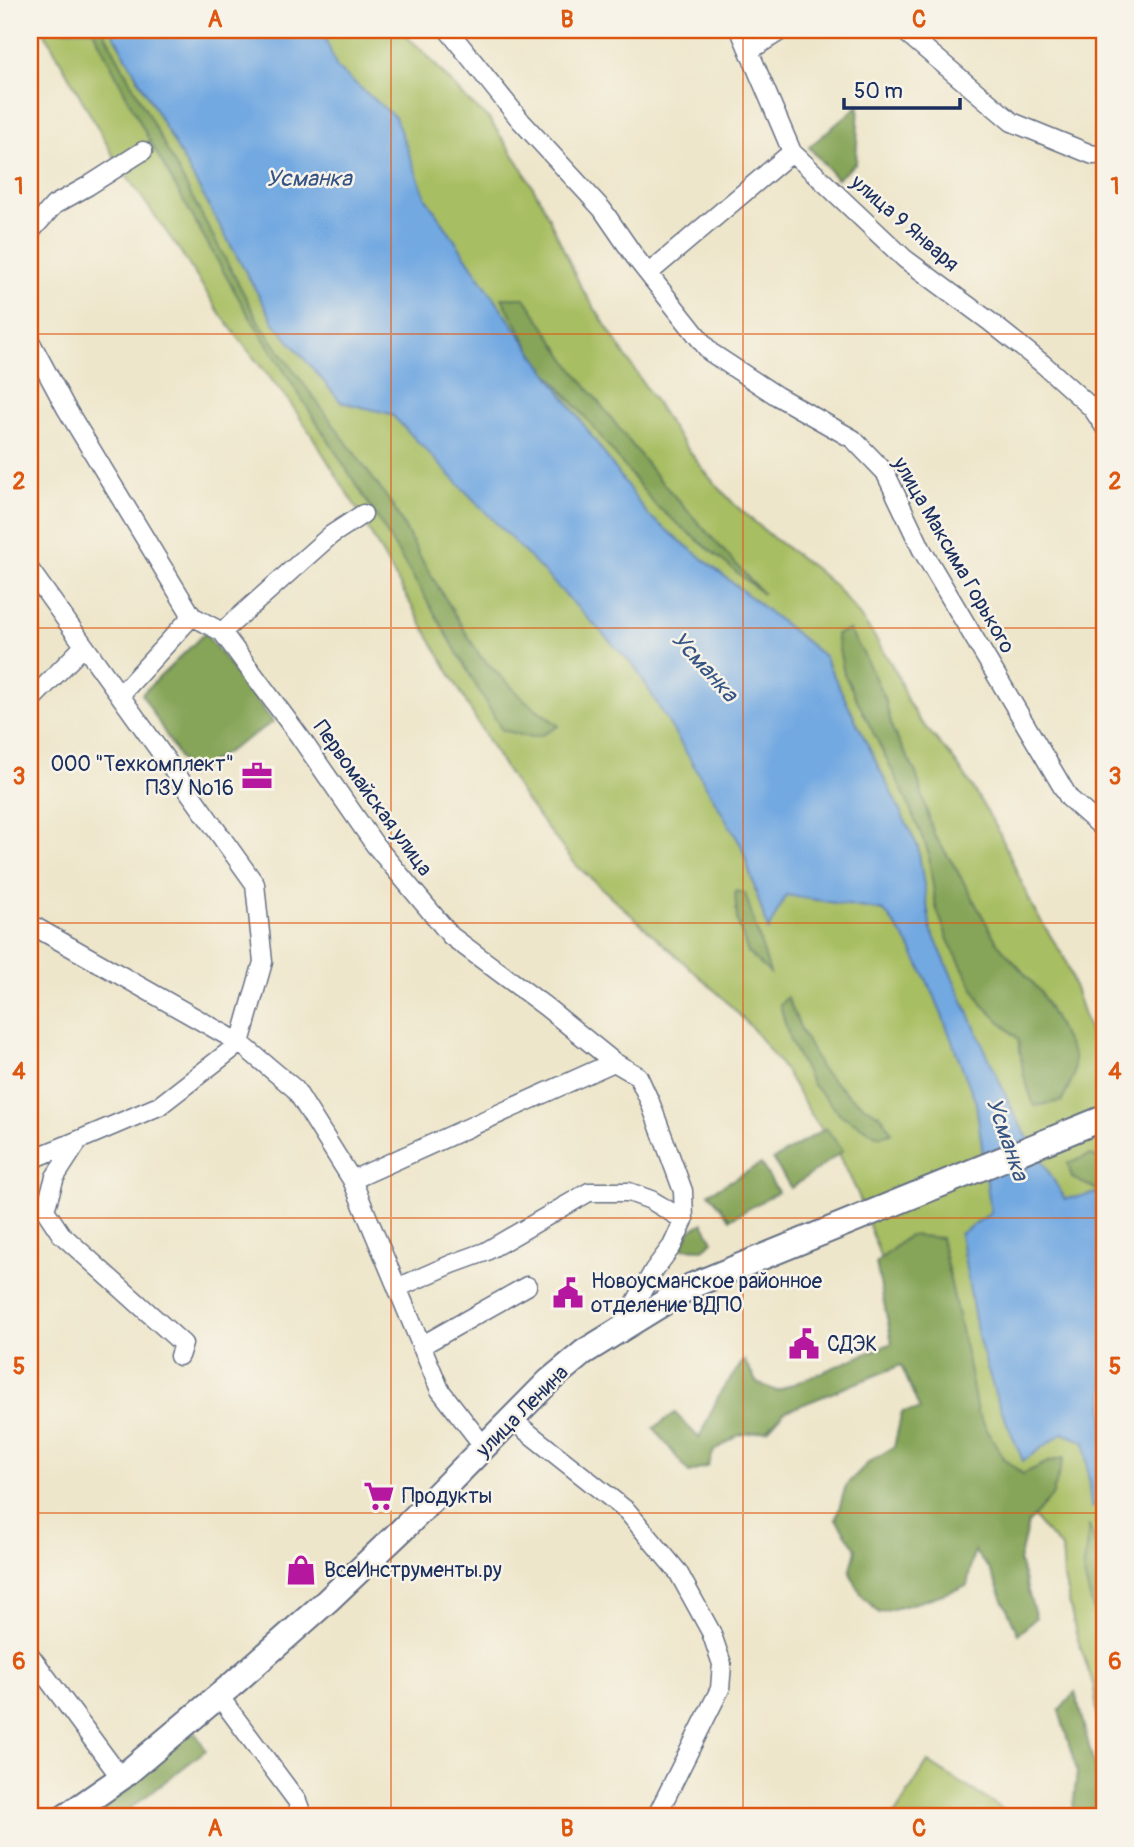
<svg xmlns="http://www.w3.org/2000/svg" width="1134" height="1847" font-family="Pangolin,sans-serif">
  <style>
    .green { fill: #a8be62; stroke: #627660; stroke-width: 2 }
    .forest { fill: #86a558; stroke: #506a5b; stroke-width: 2 }
    .water { fill: #73a9e1; stroke: #476ca0; stroke-width: 2 }
    .lines { fill: none; stroke-linecap: round; stroke-linejoin: round }
    .street-casing { stroke: #656f84; stroke-width: 21 }
    .secondary-casing { stroke: #656f84; stroke-width: 28 }
    .street { stroke: #fff; stroke-width: 18 }
    .secondary { stroke: #fff; stroke-width: 24 }
    .grid { fill: none; stroke: #de5710; stroke-width: 2; stroke-opacity: 0.55 }
    .labels { text-anchor: middle; stroke-width: 5; stroke-linejoin: round; paint-order: stroke }
    .street-label { font-size: 21px; fill: #1b2f5e; stroke: #f7f3e8 }
    .poi-label { font-size: 21px; fill: #1b2f5e; stroke: #f7f3e8; text-anchor: start }
    .water-label { font-size: 23px; font-style: italic; fill: #355485; stroke: #f7f3e8 }
    .neatline { fill: none; stroke: #de5710; stroke-width: 2.5 }
    .grid-label { font-size: 23px; text-anchor: middle; font-weight: bold; fill: #de5710 }
  </style>
  <rect width="100%" height="100%" fill="#f7f3e8"/>
  <filter id="ink" filterUnits="userSpaceOnUse"><feTurbulence type="fractalNoise" baseFrequency=".0143" numOctaves="2"/><feDisplacementMap in="SourceGraphic" scale="14" xChannelSelector="R" yChannelSelector="G"/><feConvolveMatrix kernelMatrix="1 2 1 2 8 2 1 2 1" color-interpolation-filters="sRGB"/></filter>
  <filter id="wash" filterUnits="userSpaceOnUse"><feTurbulence type="fractalNoise" baseFrequency=".00686" numOctaves="4" result="noise"/><feDisplacementMap in="SourceGraphic" scale="28" xChannelSelector="R" yChannelSelector="G"/><feGaussianBlur stdDeviation="1.57" result="paint"/><feColorMatrix in="noise" values="0 0 0 0 0 0 0 0 0 0 0 0 0 0 0 0 0 1.4 0 .05"/><feComposite in="paint" operator="in"/></filter>
  <g filter="url(#wash)">
    <rect width="100%" height="100%" fill="#eee6ca"/>
    <path class="green" d="M43 30H399L423 51 464 97 489 119 519 163 542 203 581 287 674 431 710 478 735 505 772 537 813 567 835 586 853 607 874 636 896 672 907 700 919 720 950 755 966 777 998 830 1033 908 1065 959 1104 1074V1817H1101V1748L1094 1687 1076 1634 1064 1578 1062 1548 1043 1529 1014 1490 897 1304 858 1194 834 1143 815 1121 786 1072 752 1028 722 997 576 865 526 801 491 746 354 504 311 434 289 401 253 357 221 315 180 251 118 164Z
      M928 1762 1015 1817H893Z"/>
    <path class="forest" d="M93 30H103L260 324 393 506 422 560 480 656 526 701 559 726C532 742 529 738 501 729L435 614 378 519 243 306 147 136Z
      M859 105 856 163 837 179 809 147Z
      M502 298H525L572 368 658 478 763 594 655 505 585 417 536 359Z
      M849 630 864 655 885 699 893 731 916 773 934 835 954 865 998 944 1040 991 1074 1056V1075L1062 1101 1034 1106 1024 1076 1018 1039 982 1004 949 942 936 907 928 851 903 792 844 674 836 634Z
      M205 633 273 722 190 776 142 694Z
      M735 891 745 893 770 973 748 953 737 920Z
      M787 997 803 1034 821 1069 849 1096 882 1117 892 1133 878 1136 841 1115 812 1084 790 1041 780 1005Z
      M826 1128 843 1151 791 1188 773 1160Z
      M1090 1155 1104 1160V1193L1072 1178 1068 1163Z
      M761 1164 778 1192 730 1219 709 1193Z
      M703 1223 713 1241 703 1249 681 1248 689 1231Z
      M909 1235 941 1238 968 1362 977 1412 1004 1459 1023 1474 1048 1462 1064 1458 1052 1496 1028 1523 1019 1561 1036 1618 1018 1634 990 1570 974 1551 967 1586 922 1601 879 1613 862 1596 850 1573 856 1549 836 1519 846 1485 870 1461 894 1447 902 1412 920 1410 901 1365 784 1412 768 1430 739 1435 714 1451 708 1466 689 1473 654 1428 675 1413 699 1438 720 1393 744 1360 757 1383 777 1391 892 1343 876 1263Z
      M1089 1525 1104 1572V1650L1083 1572Z
      M1075 1692 1102 1796H1104V1817H1072L1077 1771 1059 1711Z
      M194 1731 206 1750 119 1817H88Z"/>
    <path class="water" d="M111 30H322L337 68 395 117 426 198 489 291 648 515 824 656 918 847 931 930 1016 1118 1065 1199 1097 1193 1104 1200V1500L1091 1508 1085 1442 1063 1433 1023 1461 996 1397 978 1337 960 1234 991 1213 976 1103 935 997 908 943 884 911 786 895 768 930 741 845 636 668 391 414 341 402 274 323Z"/>
  </g>
  <g filter="url(#ink)">
    <g class="lines">
      <g class="street-casing">
        <path id="street" d="M448 30 521 121 602 209 635 257 710 352 777 396 853 439 885 472 922 550 1069 798 1104 829
          M740 30 792 152 905 259 989 321 1043 364 1092 408 1104 426
          M903 30 1012 122 1093 155 1104 154
          M749 51 782 30
          M30 232 54 205 88 186 143 151
          M649 273 792 152
          M30 341 66 408 192 616
          M30 570 255 884 263 962 240 1043 159 1106 79 1140 55 1177 45 1210 61 1234 183 1344 179 1356
          M222 632 331 535 363 514
          M120 695 192 616 222 632 300 737 375 845 451 936 546 1007 614 1062
          M30 701 84 646
          M30 924 240 1043 295 1089 352 1180 440 1390 485 1448
          M30 1160 79 1140
          M352 1180 614 1062 638 1076 650 1102 683 1191 684 1220 672 1246 654 1270 621 1328
          M397 1288 452 1264 485 1252 589 1192H629L651 1200 684 1220
          M421 1346 527 1286
          M511 1419 627 1511 678 1572 711 1632 722 1664 720 1689 656 1817
          M30 1655 121 1778
          M219 1696 297 1801 303 1817"/>
      </g>
      <g class="secondary-casing">
        <path id="secondary" d="M65 1817 121 1778 234 1683 327 1601 407 1525 549 1381 584 1352 691 1286 1104 1118"/>
      </g>
      <use href="#street" class="street"/>
      <use href="#secondary" class="secondary"/>
    </g>
  </g>
  <path class="grid" d="M391 30V1817M743 30V1817M30 334H1104M30 628H1104M30 923H1104M30 1218H1104M30 1513H1104"/>
  <defs>
    <g id="office-bare" transform="scale(2.415)"><path d="M-6-3h4V-5.5h4V-3h4V5H-6ZM-1-4.5V-3h2v-1.5ZM-6 0V1H6V0Z" fill="#b5179e" stroke="#f7f3e8" stroke-width="2.5" paint-order="stroke"/></g>
    <g id="civic-bare" transform="scale(2.415)"><path d="M-.6-6.5H3V-4.5H.6V-3L4-1V1h2V6H-6V1h2V-1L-.6-3ZM-1.2 2.5V6h2.4V2.5Z" fill="#b5179e" stroke="#f7f3e8" stroke-width="2.5" paint-order="stroke"/></g>
    <g id="supermarket-bare" transform="scale(2.415)"><path d="M-6-5.5h2.5l.6 2H6L4.5 2H-2.5L-4.4-4H-6ZM-1.5 3.2a1.3 1.3 0 1 0 .1 0ZM3 3.2a1.3 1.3 0 1 0 .1 0Z" fill="#b5179e" stroke="#f7f3e8" stroke-width="2.5" paint-order="stroke"/></g>
    <g id="shop-bare" transform="scale(2.415)"><path d="M-5-2.5h2.3a2.7 3.5 0 0 1 5.4 0H5L5.5 6h-11ZM-1.5-2.5h3a1.5 2.3 0 0 0-3 0Z" fill="#b5179e" stroke="#f7f3e8" stroke-width="2.5" paint-order="stroke"/></g>
  </defs>
  <g fill-rule="evenodd">
    <use href="#office-bare" x="257" y="776"/>
    <use href="#civic-bare" x="568" y="1293"/>
    <use href="#civic-bare" x="804" y="1344"/>
    <use href="#supermarket-bare" x="379" y="1496"/>
    <use href="#shop-bare" x="301" y="1570"/>
  </g>
  <g class="labels">
    <g class="street-label">
      <text transform="translate(905 223) rotate(41)" y="7">улица 9 Января</text>
      <text transform="translate(954 555) rotate(60)" y="7">улица Максима Горького</text>
      <text transform="translate(373 798) rotate(54)" y="7">Первомайская улица</text>
      <text transform="translate(522 1411) rotate(-45)" y="7">улица Ленина</text>
    </g>
    <g class="poi-label">
      <text x="234" y="771" text-anchor="end">ООО "Техкомплект"<tspan x="234" dy="24">ПЗУ №16</tspan></text>
      <text x="591" y="1288">Новоусманское районное<tspan x="591" dy="24">отделение ВДПО</tspan></text>
      <text x="827" y="1351">СДЭК</text>
      <text x="402" y="1503">Продукты</text>
      <text x="324" y="1577">ВсеИнструменты.ру</text>
    </g>
    <g class="water-label">
      <text x="309" y="186">Усманка</text>
      <text transform="translate(705 666) rotate(48)" y="8">Усманка</text>
      <text transform="translate(1008 1139) rotate(71)" y="8">Усманка</text>
    </g>
  </g>
  <rect width="1134" height="1847" fill="none" stroke="#f7f3e8" stroke-width="77"/>
  <path d="M844 98v10h116v-10" fill="none" stroke="#1b2f5e" stroke-width="3.5"/>
  <text x="854" y="98" font-size="21" fill="#1b2f5e" stroke="#f7f3e8" stroke-width="5" paint-order="stroke">50 m</text>
  <rect x="38" y="38" width="1058" height="1770" class="neatline"/>
  <g class="grid-label">
    <text x="215" y="27">A</text>
    <text x="567" y="27">B</text>
    <text x="919" y="27">C</text>
    <text x="19" y="194">1</text>
    <text x="1115" y="194">1</text>
    <text x="19" y="489">2</text>
    <text x="1115" y="489">2</text>
    <text x="19" y="784">3</text>
    <text x="1115" y="784">3</text>
    <text x="19" y="1079">4</text>
    <text x="1115" y="1079">4</text>
    <text x="19" y="1374">5</text>
    <text x="1115" y="1374">5</text>
    <text x="19" y="1669">6</text>
    <text x="1115" y="1669">6</text>
    <text x="215" y="1836">A</text>
    <text x="567" y="1836">B</text>
    <text x="919" y="1836">C</text>
  </g>
</svg>
